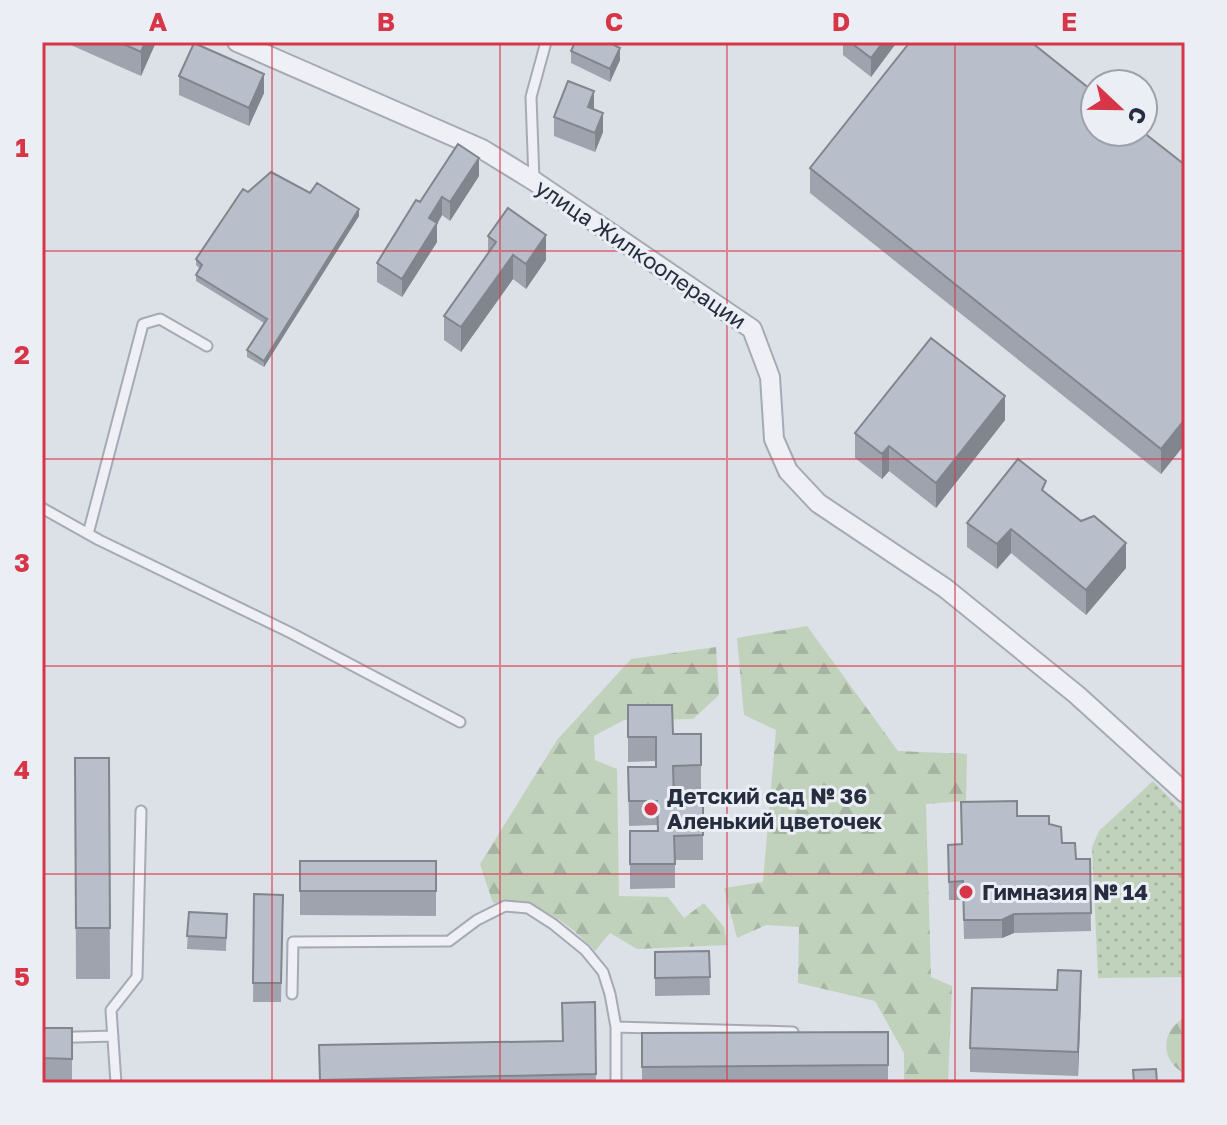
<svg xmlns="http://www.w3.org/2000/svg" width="1227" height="1125" font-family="'Golos Text',sans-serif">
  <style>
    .grass { fill: url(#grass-dots) }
    .forest { fill: url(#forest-firs) }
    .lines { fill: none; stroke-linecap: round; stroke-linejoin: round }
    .service-casing { stroke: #a5aab4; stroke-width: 13 }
    .minor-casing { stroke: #a5aab4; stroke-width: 22 }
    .service { stroke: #eef0f5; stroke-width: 9 }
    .minor { stroke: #eef0f5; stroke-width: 18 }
    .wall { fill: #9ea3ae }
    .shaded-wall { fill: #81858d }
    .building { fill: #b8beca; stroke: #81858d; stroke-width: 2 }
    .grid { fill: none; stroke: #d63647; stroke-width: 2; stroke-opacity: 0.55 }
    .poi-dot { fill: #d63647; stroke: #ebeff5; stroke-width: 3 }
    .labels { text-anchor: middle; stroke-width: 6; stroke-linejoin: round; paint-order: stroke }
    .street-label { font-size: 22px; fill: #252d3e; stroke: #ebeff5 }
    .poi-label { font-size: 22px; font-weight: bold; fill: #252d3e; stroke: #ebeff5; text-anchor: start }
    .neatline { fill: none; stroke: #d63647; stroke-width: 3 }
    .grid-label { font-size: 26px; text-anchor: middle; font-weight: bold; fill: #d63647 }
  </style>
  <defs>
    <pattern id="grass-dots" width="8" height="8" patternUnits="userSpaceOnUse" patternTransform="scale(2)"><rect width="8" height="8" fill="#c1d2bc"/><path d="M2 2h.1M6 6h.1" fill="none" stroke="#a6b5a3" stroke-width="1.8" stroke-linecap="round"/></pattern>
    <pattern id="forest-firs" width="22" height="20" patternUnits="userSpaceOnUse" patternTransform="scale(2)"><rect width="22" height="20" fill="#c1d2bc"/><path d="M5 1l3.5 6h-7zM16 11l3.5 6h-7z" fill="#a6b5a3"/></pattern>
  </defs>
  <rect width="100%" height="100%" fill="#dce0e7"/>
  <path class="grass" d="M1153 781 1185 814V977L1098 978 1092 847 1099 831Z"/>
  <path class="forest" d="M807 626 898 751 967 754 966 801 926 804 931 977 952 986 948 1083H904V1053L875 1001 798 983 799 927 766 925 737 938 724 888 763 882 776 730 744 715 737 638Z
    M716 647 719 695 693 719 624 720 594 736 595 760 617 769 619 896 668 897 684 918 704 903 724 927 727 945 637 949 610 933 595 951C565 920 538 900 493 903L480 864 557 740 631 659Z
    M1185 1017V1074C1160 1060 1160 1032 1185 1017Z"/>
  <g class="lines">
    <g class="service-casing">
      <path id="service" d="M534 180 531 97 546 42
        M42 508 99 540 291 633 460 722
        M88 534 143 324 160 319 207 346
        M292 994 293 942 449 941 477 920 505 906 528 908 553 924 585 950 603 972 610 994 616 1027
        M42 1038 113 1036
        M116 1083 111 1010 137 977 141 811
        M616 1083V1027L793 1032"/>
    </g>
    <g class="minor-casing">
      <path id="minor" d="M237 42 482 149 534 181 752 329 770 377 774 439 788 471 818 503 945 588 1077 695 1185 793"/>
    </g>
    <use href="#service" class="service"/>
    <use href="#minor" class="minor"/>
  </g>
  <path class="wall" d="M64 42H156L141 76Z
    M843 42H897L871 77 843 55Z
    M571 51 620 60 610 82 571 63Z
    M179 76 264 93 249 126 179 95Z
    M594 110 603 132 595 152 554 136V117Z
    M1185 165V444L1161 474 810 193V168Z
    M479 176 450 221 442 215 437 224V242L402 297 377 282V263L420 202Z
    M248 192 310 193 359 216 264 367 247 357V350L264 323 196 281V275L200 269 196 265V259Z
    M488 236 546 260 526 289 513 279 461 352 444 340V316L488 254Z
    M1005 420 936 508 889 471 882 479 855 458V433Z
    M1046 494 1126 568 1086 615 1011 553 997 569 967 547V523Z
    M628 705 673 734H701V790H674V803L703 835V860H675V888L630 889V831H657V825L629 826 628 767H656V761L628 762Z
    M75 758H109L110 979H76Z
    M1017 816 1049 824 1062 843 1076 859H1090L1091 931 1014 933 1002 938 964 939 963 900H949L948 845 961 844Z
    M300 861H436V916L300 915Z
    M254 894 283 895 281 1002H253Z
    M189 912 227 914 226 951 187 949Z
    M709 951 710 995 655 996V952Z
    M1081 996 1078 1076 970 1072V1048Z
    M595 1002 596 1083H319V1045L562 1041Z
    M42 1028H72V1083H42Z
    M888 1032V1083H642V1033Z"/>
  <path class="shaded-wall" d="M145 42H156L141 76V52Z
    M883 42H897L871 77V58Z
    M620 48V60L610 82V69Z
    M264 74V93L249 126V108Z
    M594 91V110L588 107Z
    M603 113V132L595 152V133Z
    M479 158V176L450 221V202Z
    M442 197V215L437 224V242L402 297V279L429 218Z
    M359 209V216L264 367V361Z
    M546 235V260L526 289V264Z
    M513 255V279L461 352V327Z
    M1005 396V420L936 508V483Z
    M1185 419V444L1161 474V449Z
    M889 446V471L882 479V454Z
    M1011 529V553L997 569V544Z
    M1126 543V568L1086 615V590Z
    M1014 914V933L1002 938V920Z
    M1081 971V996L1078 1076V1052Z"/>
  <path class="building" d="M119 42H145L141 52Z
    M575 42H608L620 48 610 69 571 51Z
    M850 42H883L871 58Z
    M910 42H1031L1095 93V132H1143L1185 165V419L1161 449 810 168Z
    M194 43 264 74 249 108 179 76Z
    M568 81 594 91 588 107 603 113 595 133 554 117Z
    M458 144 479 158 450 202 442 197 429 218 437 223 402 279 377 263 416 200 420 202Z
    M271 172 310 193 317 183 359 209 264 361 247 350 267 319 196 275 202 265 196 259 243 189 248 192Z
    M508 208 546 235 526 264 513 255 461 327 444 316 496 242 488 236Z
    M931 338 1005 396 936 483 889 446 882 454 855 433Z
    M1018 459 1046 481 1042 490 1081 521 1094 516 1126 543 1086 590 1011 529 997 544 967 523Z
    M628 705H672L673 734H701V765L673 766 674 803H703V835L674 836 675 864H630V831H658L657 801H629L628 767H656V737H628Z
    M75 758H109L110 928H76Z
    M1017 801V816H1049V824L1061 827 1062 843H1075L1076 859H1090L1091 913 1014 914 1002 920H964L963 881 949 882 948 845 962 844 961 802Z
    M300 861H436V891H300Z
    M254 894 283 895 281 983H253Z
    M189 912 227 914 226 938 187 936Z
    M709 951 710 977 655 978V952Z
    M1058 970 1081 971 1078 1052 970 1048 972 988 1057 990Z
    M595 1002 596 1074 320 1080 319 1045 563 1041 562 1003Z
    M42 1028H72V1059L42 1058Z
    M888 1032V1065L642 1067V1033Z
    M1156 1069 1157 1083H1134L1133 1070Z"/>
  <path class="grid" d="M272 42V1083M500 42V1083M727 42V1083M955 42V1083M42 251H1185M42 459H1185M42 666H1185M42 874H1185"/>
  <g class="poi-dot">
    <circle cx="651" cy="809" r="8"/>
    <circle cx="966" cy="892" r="8"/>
  </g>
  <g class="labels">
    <g class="street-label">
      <text transform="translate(641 254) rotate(34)" y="8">улица Жилкооперации</text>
    </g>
    <g class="poi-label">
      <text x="667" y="804">Детский сад № 36<tspan x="667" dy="25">Аленький цветочек</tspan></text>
      <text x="982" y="900">Гимназия № 14</text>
    </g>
  </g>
  <rect width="1227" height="1125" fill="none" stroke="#ebeff5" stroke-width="88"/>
  <g transform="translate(1119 108) rotate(112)"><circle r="38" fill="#ebeff5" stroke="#9ca1ac" stroke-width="2"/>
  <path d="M0-6L14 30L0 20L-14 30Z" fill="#d63647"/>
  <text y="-12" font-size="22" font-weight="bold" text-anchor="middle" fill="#252d3e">С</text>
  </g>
  <rect x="44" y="44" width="1139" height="1037" class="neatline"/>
  <g class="grid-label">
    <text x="158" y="31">A</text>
    <text x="386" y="31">B</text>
    <text x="614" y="31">C</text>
    <text x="841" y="31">D</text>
    <text x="1069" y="31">E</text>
    <text x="22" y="157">1</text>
    <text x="22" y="364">2</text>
    <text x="22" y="572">3</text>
    <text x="22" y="779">4</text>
    <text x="22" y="986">5</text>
  </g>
</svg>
